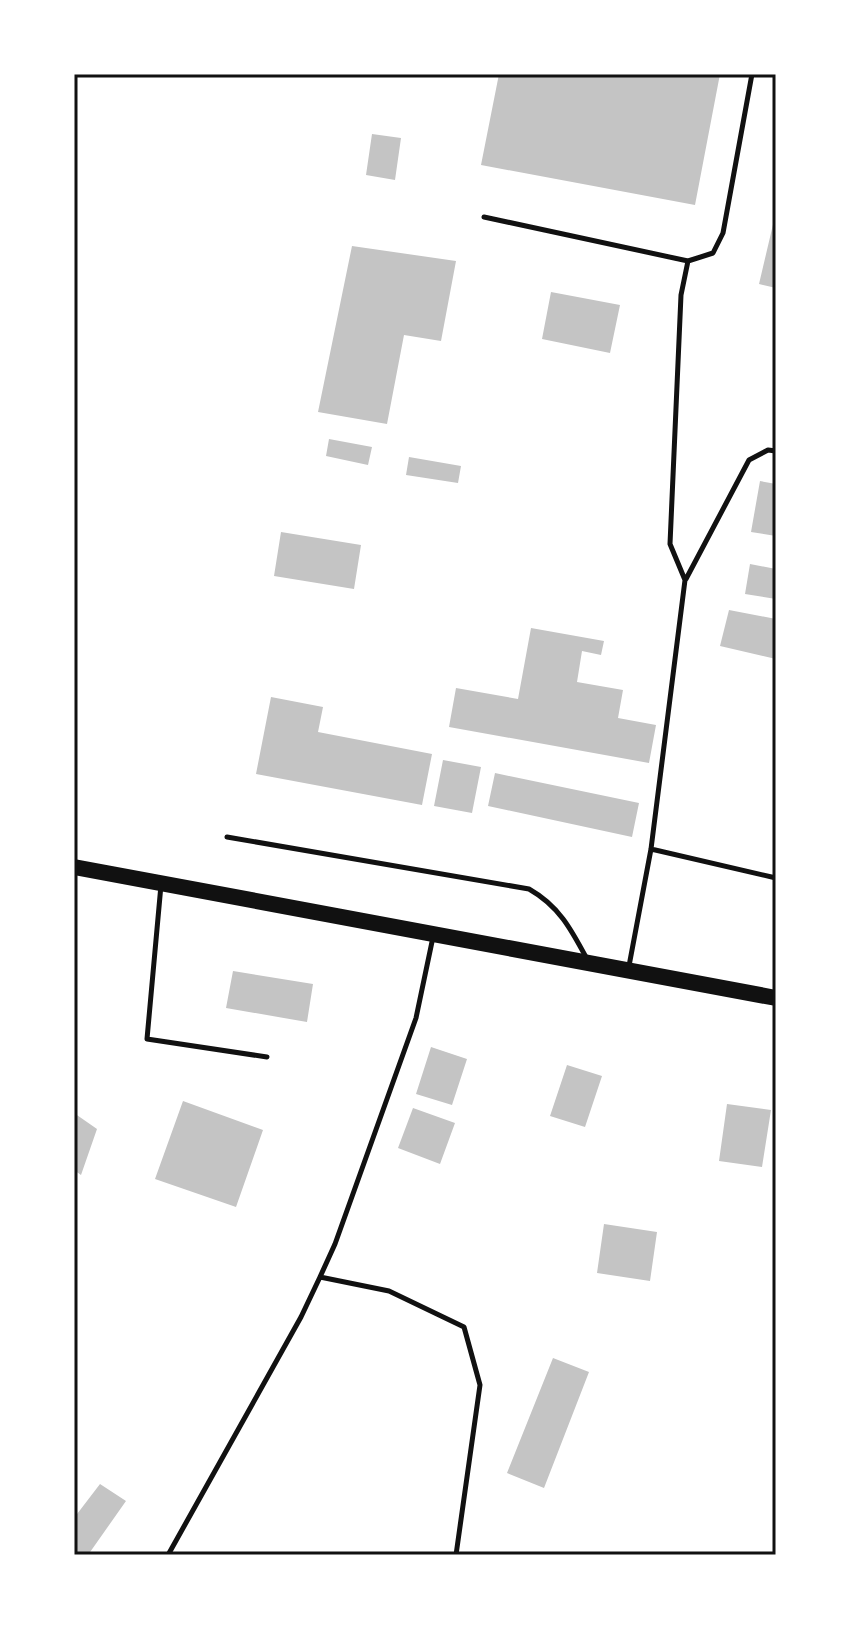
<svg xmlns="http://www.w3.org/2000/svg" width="850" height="1629" font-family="Roboto,sans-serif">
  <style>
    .building { fill: #c4c4c4 }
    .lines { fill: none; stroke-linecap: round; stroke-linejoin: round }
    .service { stroke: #111; stroke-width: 5 }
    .secondary { stroke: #111; stroke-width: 16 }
    .neatline { fill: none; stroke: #111; stroke-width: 3 }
  </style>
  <rect width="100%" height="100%" fill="#fff"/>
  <path class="building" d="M499 74H720L695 205 481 165Z
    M372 134 401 138 395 180 366 175Z
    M775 216H776V288L759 284Z
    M352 246 456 261 441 341 404 335 387 424 318 412Z
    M551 292 620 305 610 353 542 339Z
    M329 439 372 447 368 465 326 456Z
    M409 457 461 466 458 483 406 475Z
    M760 481 776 484V536L751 532Z
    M281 532 361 545 354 589 274 576Z
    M750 564 776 569V599L745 594Z
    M729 610 776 619V659L720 646Z
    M531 628 604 641 601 655 582 651 577 682 623 690 618 718 656 725 649 763 449 727 456 688 518 699Z
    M271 697 323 707 318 732 432 754 422 805 256 774Z
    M443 760 481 767 472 813 434 806Z
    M495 773 639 803 632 837 488 806Z
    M233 971 313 984 307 1022 226 1008Z
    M431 1047 467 1059 452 1105 416 1094Z
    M567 1065 602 1076 585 1127 550 1116Z
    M183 1101 263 1130 236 1207 155 1179Z
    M727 1104 771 1110 762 1167 719 1161Z
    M413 1108 455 1123 440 1164 398 1148Z
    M74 1113 97 1129 81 1175 74 1170Z
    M604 1224 657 1232 650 1281 597 1273Z
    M553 1358 589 1372 544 1488 507 1473Z
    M100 1484 126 1501 88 1555H74V1518Z"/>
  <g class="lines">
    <path class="service" d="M484 217 688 261
      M686 579 749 460 768 450 776 451
      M227 837 529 889C559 906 571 929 587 959
      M651 849 776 878
      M161 885 147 1039 267 1057
      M629 966 651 849 685 580 670 544 681 295 688 261 713 253 723 233 752 74
      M320 1277 335 1244 416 1018 433 937
      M168 1555 301 1317 320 1277 389 1291 464 1327 480 1385 456 1555"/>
    <path class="secondary" d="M74 867 776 998"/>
  </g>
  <rect width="850" height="1629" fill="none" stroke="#ffffff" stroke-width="152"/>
  <rect x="76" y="76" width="698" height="1477" class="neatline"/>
</svg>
